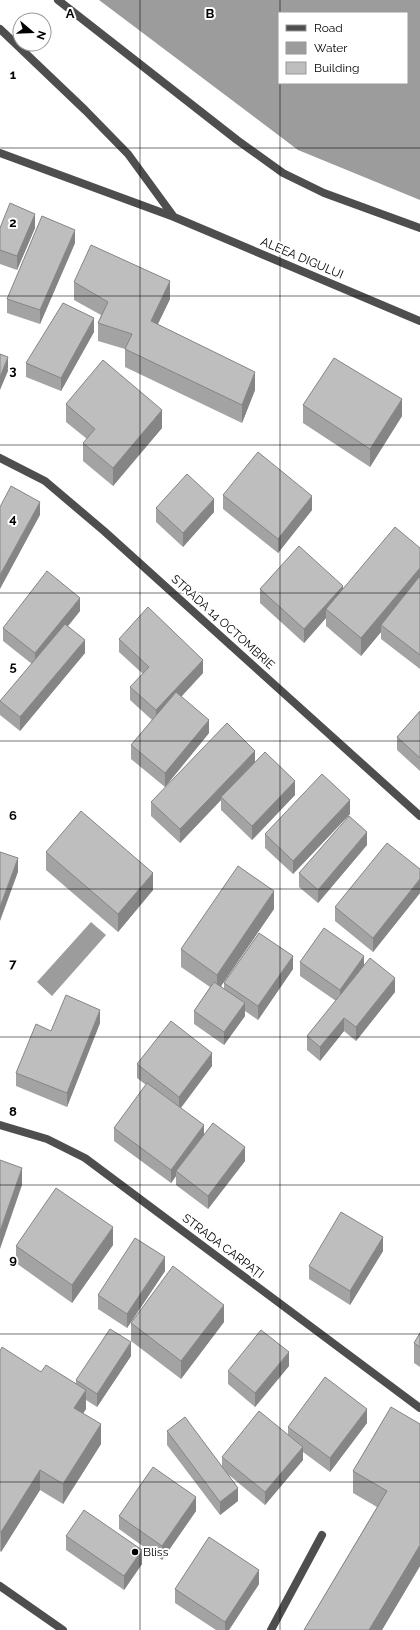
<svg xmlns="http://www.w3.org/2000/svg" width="420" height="1630" font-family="Raleway,sans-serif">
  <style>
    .water { fill: #9c9c9c; fill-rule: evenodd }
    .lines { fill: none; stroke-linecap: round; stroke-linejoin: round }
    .service { stroke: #4e4e4e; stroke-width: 8 }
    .minor { stroke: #4e4e4e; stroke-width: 8 }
    .tertiary { stroke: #4e4e4e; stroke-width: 8 }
    .wall { fill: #a3a3a3 }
    .shaded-wall { fill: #858585 }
    .building { fill: #bebebe; stroke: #858585 }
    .grid { fill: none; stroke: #000; stroke-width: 1; stroke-opacity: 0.55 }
    .poi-dot { fill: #000; stroke: #fff; stroke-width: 1.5 }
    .labels { text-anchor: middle; stroke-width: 4; stroke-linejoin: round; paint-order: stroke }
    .street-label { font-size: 12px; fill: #000; stroke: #fff }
    .poi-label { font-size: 12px; fill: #000; stroke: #fff; text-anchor: start }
    .grid-label { font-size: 13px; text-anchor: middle; font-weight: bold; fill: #000; stroke: #fff; stroke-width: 4; stroke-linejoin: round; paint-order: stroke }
  </style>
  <rect width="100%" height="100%" fill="#fff"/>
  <path class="water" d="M99 0H420V200L298 150ZM279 13H407V83H279Z
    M91 922 106 935 52 996 37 982Z"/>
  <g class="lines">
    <path class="service" d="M58 0 237 140 283 173 324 193 420 228
      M0 1586 63 1630
      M271 1630 322 1535"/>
    <path class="minor" d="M0 29 85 110 128 154 174 217
      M0 153 174 217 420 321
      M0 1125 47 1139 85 1158 420 1408"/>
    <path class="tertiary" d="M0 458 45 481 104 531 420 816"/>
  </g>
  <path class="wall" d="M0 228H35L17 270 0 264Z
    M75 243 40 324 7 313V299Z
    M74 282 170 299 158 324 255 390 242 423 125 367V349L98 341V323L101 315 74 300Z
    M94 332 61 391 26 377V363Z
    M66 404 162 428 113 486 83 461V443L87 439 66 422Z
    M303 405 402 416 370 467 303 423Z
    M223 495 312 510 278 553 223 509Z
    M156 508 214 512 183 547 156 522Z
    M420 548V669L381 639V632L361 656 326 626V618L304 643 260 603V589H343Z
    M80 611 68 626 85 653 20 731 0 715V701L32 664 3 641V628Z
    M119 639 203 673 181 697 209 733 165 787 131 759V745L152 720 130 700V687L143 674 119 652Z
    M420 711V771L397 750V737Z
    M255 762 295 795 252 840 221 810V800L180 843 151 816V802Z
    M350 814 293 874 265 848V834Z
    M367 845 318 903 299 887V873Z
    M46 852 153 890 118 932 46 870Z
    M420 869V893L373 952 335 921V907Z
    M274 909 221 986 224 989V983L293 969 258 1020 245 1011V1016L224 1045 194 1024V1011L210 987 181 967V949Z
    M300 962 364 965 395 992 356 1041 344 1031 320 1061 307 1050V1036L336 1001 300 976Z
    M100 1023 67 1107 16 1086V1073L51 1031Z
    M137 1064 212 1066 181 1108 204 1135 245 1161 208 1209 176 1185V1176L171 1183 114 1141V1128L146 1085 137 1078Z
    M113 1245 72 1303 16 1263V1246Z
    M383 1251 350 1305 309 1279V1266Z
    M165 1271 127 1328 98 1309V1295Z
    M224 1322 181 1379 131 1341V1323Z
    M420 1333V1367L414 1363V1343Z
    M0 1351 41 1372 76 1383V1380L131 1356 97 1407 86 1400V1409L83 1413 101 1444 63 1504 40 1490 1 1552 0 1551Z
    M289 1366 255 1407 228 1384V1371Z
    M391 1407 420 1566 382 1630H304L377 1507 353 1493V1471Z
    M367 1423 330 1472 303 1452V1460L265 1505 229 1475 238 1501 220 1515 167 1445V1431L222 1467V1457L288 1435V1427Z
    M196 1511 162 1560 119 1529V1516Z
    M66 1536 142 1564 124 1590 66 1550Z
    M259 1584 229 1630H216L175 1603V1589Z"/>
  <path class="shaded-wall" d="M35 214V228L17 270V256Z
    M75 230V243L40 324V310Z
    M170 281V299L151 338V321Z
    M94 318V332L61 391V378Z
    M8 357V371L0 390V377Z
    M255 372V390L242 423V405Z
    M402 399V416L370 467V449Z
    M162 410V428L113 486V468Z
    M312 496V510L278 553V539Z
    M214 499V512L183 547V533Z
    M40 502V515L0 589V575Z
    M420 568V586L381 625V632L361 656V638Z
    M343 586V599L326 609V618L304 643V629Z
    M80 598V611L35 667V653Z
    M85 640V653L20 731V717Z
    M203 660V673L156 724V710Z
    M209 720V733L165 787V773Z
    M255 751V764L221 797V800L180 843V829Z
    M295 781V795L252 840V826Z
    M350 800V814L293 874V861Z
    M367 832V845L318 903V890Z
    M18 858V872L0 921V907Z
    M153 873V890L118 932V914Z
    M420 879V893L373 952V938Z
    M274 891V909L217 992V975Z
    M293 956V969L258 1020V1006Z
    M364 956V969L340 1003V990Z
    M395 978V992L356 1041V1027Z
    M245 1003V1016L224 1045V1032Z
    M100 1010V1023L67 1107V1093Z
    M344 1018V1031L320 1061V1047Z
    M212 1053V1066L179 1110V1097Z
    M204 1125V1138L176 1171V1176L171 1183V1170Z
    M245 1147V1161L208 1209V1196Z
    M22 1168V1185L0 1249V1231Z
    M113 1227V1245L72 1303V1285Z
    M383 1237V1251L350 1305V1291Z
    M165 1257V1271L127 1328V1314Z
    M224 1305V1322L181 1379V1361Z
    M131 1342V1356L97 1407V1394Z
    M289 1352V1366L255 1407V1393Z
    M86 1390V1409L74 1428V1408Z
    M367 1409V1423L330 1472V1458Z
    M101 1424V1444L63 1504V1484Z
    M303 1447V1460L265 1505V1492Z
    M40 1470V1490L1 1552V1532Z
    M238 1488V1501L220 1515V1502Z
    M196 1497V1511L162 1560V1546Z
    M420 1545V1566L382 1630H369Z
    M142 1550V1564L124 1590V1576Z
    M259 1570V1584L229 1630H225V1622Z"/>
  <path class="building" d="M10 203 35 214 17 256 0 250V228Z
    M42 216 75 230 40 310 7 299Z
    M91 245 170 281 151 321 255 372 242 405 125 349 132 334 98 323 108 302 74 282Z
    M63 303 94 318 61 378 26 363Z
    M0 354 8 357 0 377Z
    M334 358 402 399 370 449 303 405Z
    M103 360 162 410 113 468 83 443 95 429 66 404Z
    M258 452 312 496 278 539 223 495Z
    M187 474 214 499 183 533 156 508Z
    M11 486 40 502 0 575V507Z
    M395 527 420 548V568L361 638 326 609Z
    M299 546 343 586 304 629 260 589Z
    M47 571 80 598 35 653 3 628Z
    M419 577 420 578V655L381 625Z
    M148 607 203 660 156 710 130 687 149 667 119 639Z
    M65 624 85 640 20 717 0 701Z
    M176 692 209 720 165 773 131 745Z
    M420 711V758L397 737Z
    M227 723 255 751 180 829 151 802Z
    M265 752 295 781 252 826 221 797Z
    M322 774 350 800 293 861 265 834Z
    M81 811 153 873 118 914 46 852Z
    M349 816 367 832 318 890 299 873Z
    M387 843 420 869V879L373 938 335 907Z
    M0 852 18 858 0 907Z
    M238 866 274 891 217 975 181 949Z
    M324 928 364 956 340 990 300 962Z
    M259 933 293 956 258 1006 224 983Z
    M370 958 395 978 356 1027 344 1018 320 1047 307 1036Z
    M214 982 245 1003 224 1032 194 1011Z
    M66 995 100 1010 67 1093 16 1073 36 1024 51 1031Z
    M171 1021 212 1053 179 1097 137 1064Z
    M147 1083 204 1125 171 1170 114 1128Z
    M213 1123 245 1147 208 1196 176 1171Z
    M0 1160 22 1168 0 1231Z
    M56 1188 113 1227 72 1285 16 1246Z
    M341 1212 383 1237 350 1291 309 1266Z
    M135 1238 165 1257 127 1314 98 1295Z
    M173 1266 224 1305 181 1361 131 1323Z
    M110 1329 131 1342 97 1394 76 1380Z
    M261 1330 289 1352 255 1393 228 1371Z
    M420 1333V1347L414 1343Z
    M2 1347 41 1372 46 1365 86 1390 74 1408 101 1424 63 1484 40 1470 1 1532H0V1351Z
    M325 1377 367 1409 330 1458 288 1427Z
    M391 1407 420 1424V1545L369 1630H304L387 1491 353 1471Z
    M259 1411 303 1447 265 1492 222 1457Z
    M185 1417 238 1488 220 1502 167 1431Z
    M153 1467 196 1497 162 1546 119 1516Z
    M84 1510 142 1550 124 1576 66 1536Z
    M209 1537 259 1570 225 1622 175 1589Z"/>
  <path class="grid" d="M140 0V1630M280 0V13M280 83V1630M0 148H420M0 296H420M0 445H420M0 593H420M0 741H420M0 889H420M0 1037H420M0 1185H420M0 1334H420M0 1482H420"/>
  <circle class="poi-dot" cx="135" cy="1552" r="4"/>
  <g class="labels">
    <g class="street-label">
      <text transform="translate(302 258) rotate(23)" y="4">ALEEA DIGULUI</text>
      <text transform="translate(223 622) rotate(42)" y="4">STRADA 14 OCTOMBRIE</text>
      <text transform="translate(223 1246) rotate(37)" y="4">STRADA CARPAȚI</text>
    </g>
    <g class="poi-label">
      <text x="143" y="1556">Bliss</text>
    </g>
  </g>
  <g class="grid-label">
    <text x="70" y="18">A</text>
    <text x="210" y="18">B</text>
    <text x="13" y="79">1</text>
    <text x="13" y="227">2</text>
    <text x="13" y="375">3</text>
    <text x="13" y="523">4</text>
    <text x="13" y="671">5</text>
    <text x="13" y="820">6</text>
    <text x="13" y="968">7</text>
    <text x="13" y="1116">8</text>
    <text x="13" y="1264">9</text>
  </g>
  <rect x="278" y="12" width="130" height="72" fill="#ffffff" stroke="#999999"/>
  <rect x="286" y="25" width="20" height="6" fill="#4e4e4e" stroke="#999999"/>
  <text x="314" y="32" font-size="12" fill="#000000">Road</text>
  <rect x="286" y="42" width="20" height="12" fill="#9c9c9c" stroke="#999999"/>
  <text x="314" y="52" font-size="12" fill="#000000">Water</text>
  <rect x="286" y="62" width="20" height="12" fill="#bebebe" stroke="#999999"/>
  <text x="314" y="72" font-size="12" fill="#000000">Building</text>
  <g transform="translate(32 32) rotate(109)"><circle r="19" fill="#ffffff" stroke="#999999"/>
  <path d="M0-3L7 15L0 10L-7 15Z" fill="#000000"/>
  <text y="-6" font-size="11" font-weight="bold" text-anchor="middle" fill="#000000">N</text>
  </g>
</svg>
